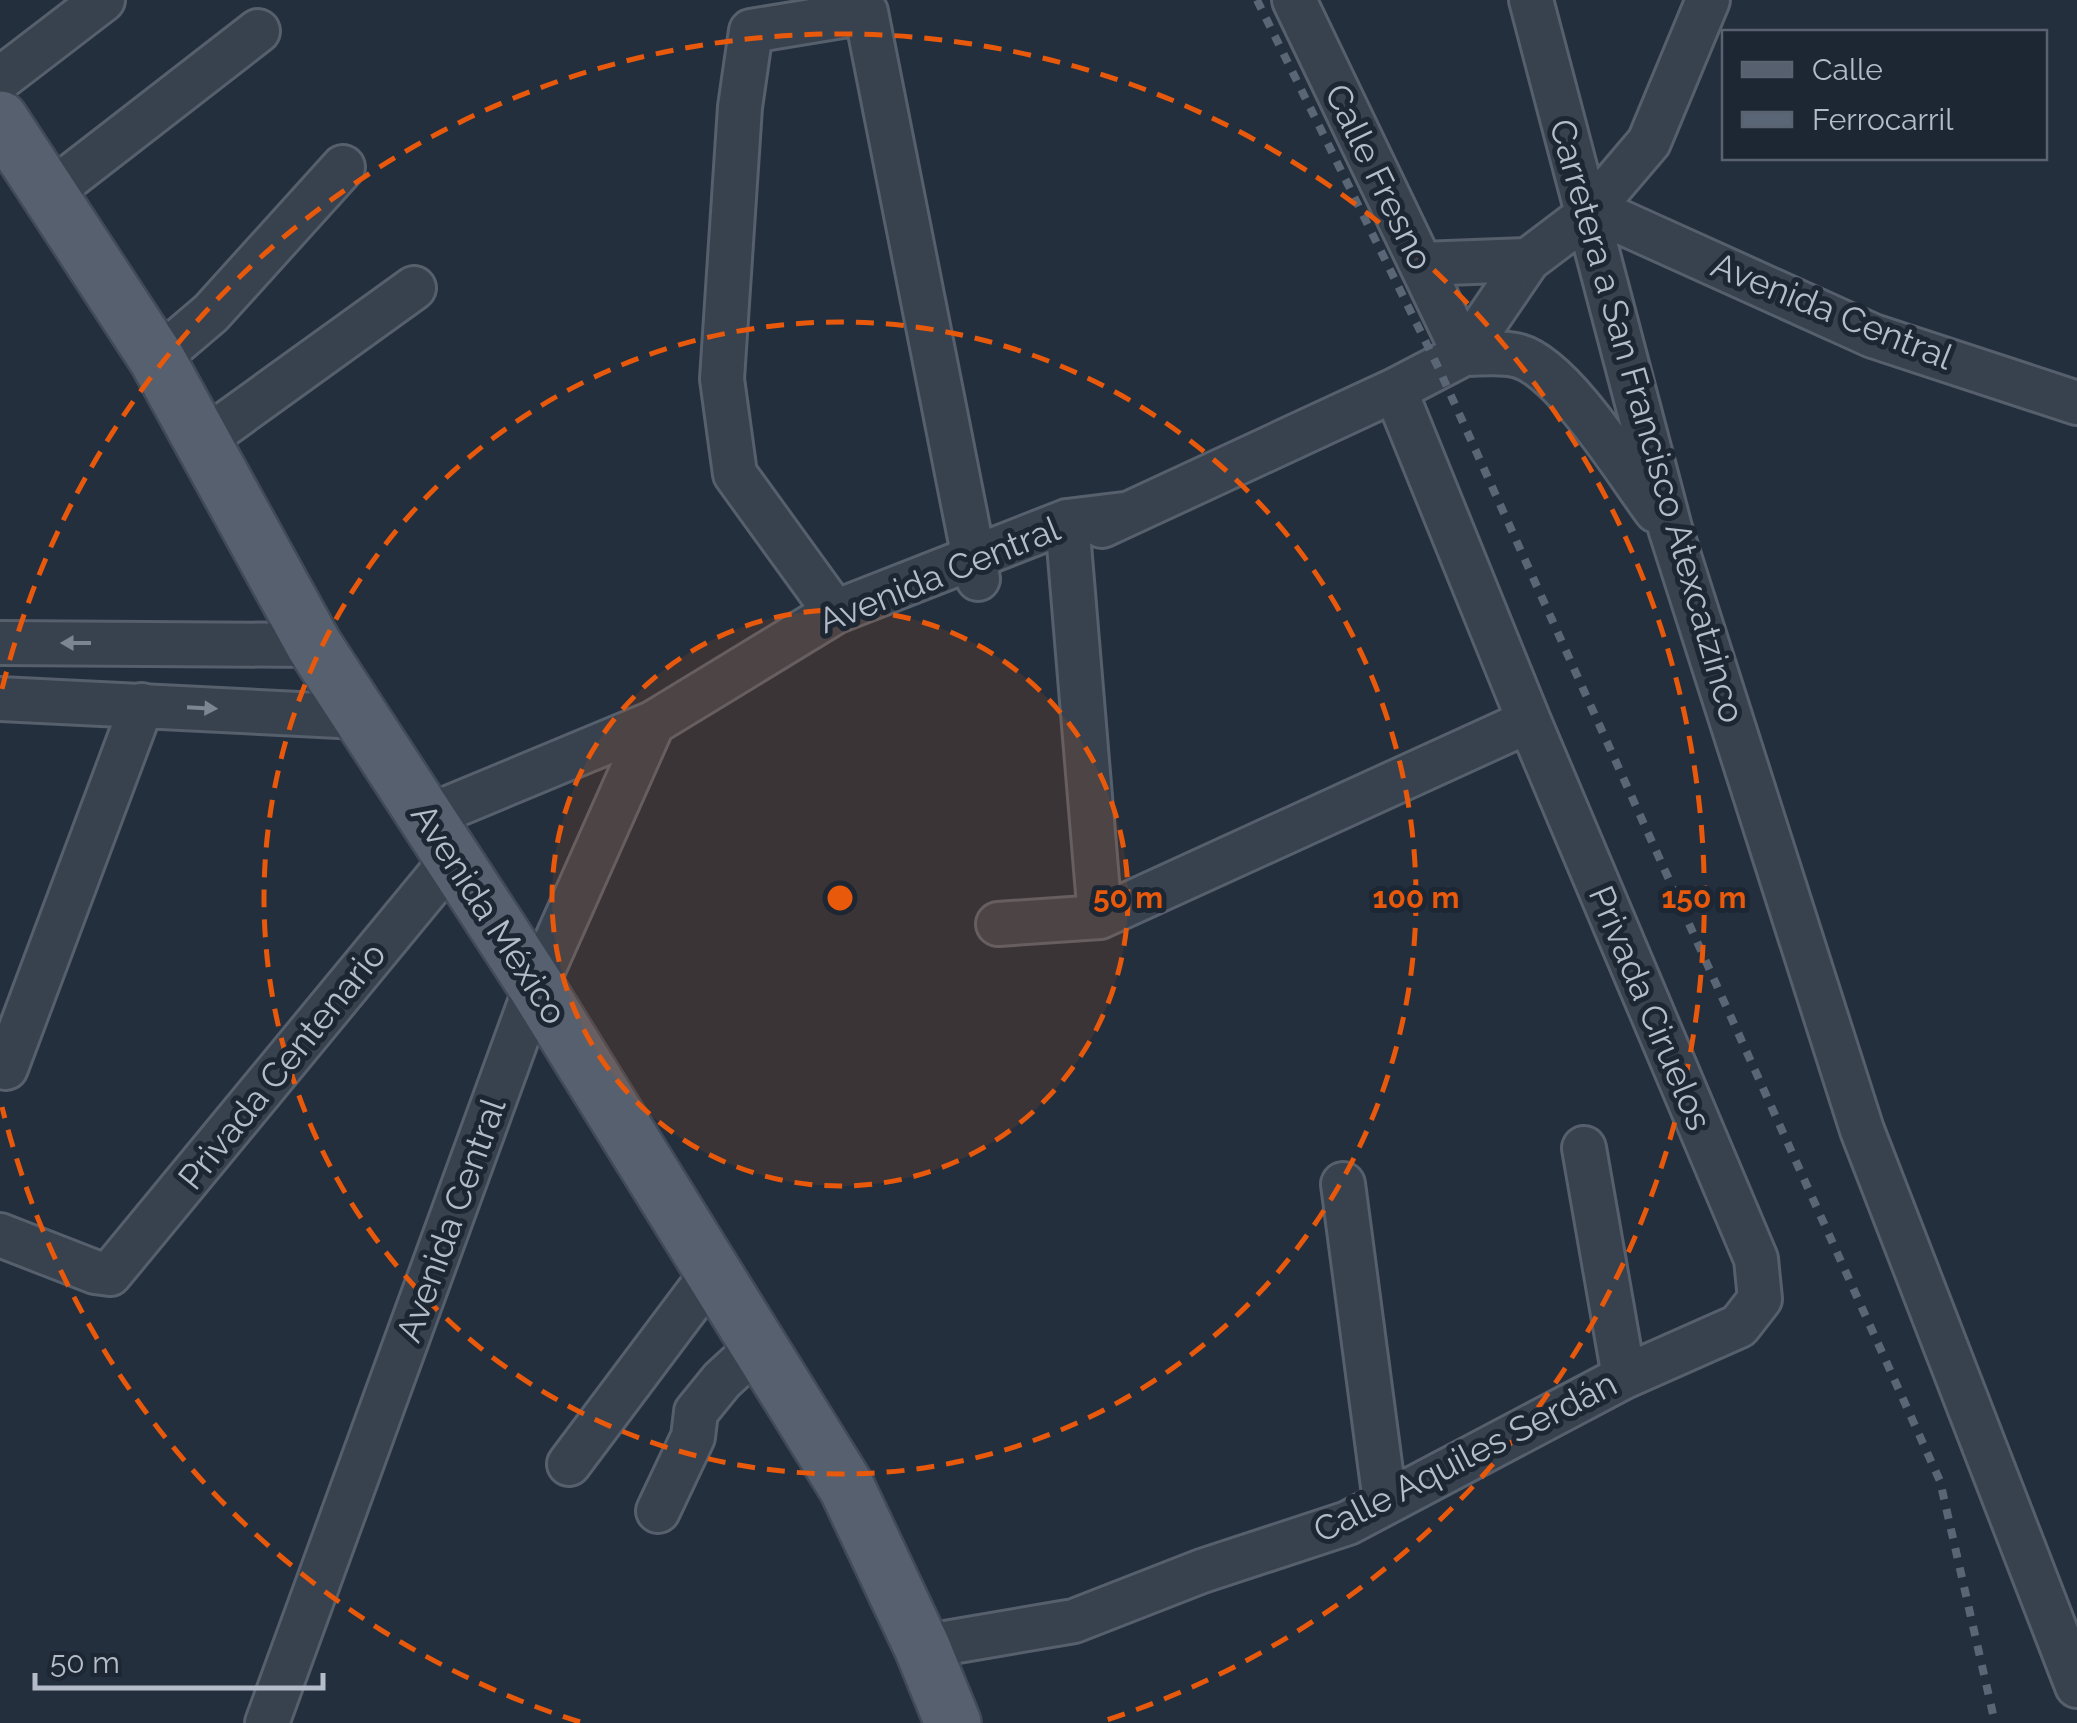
<svg xmlns="http://www.w3.org/2000/svg" width="2077" height="1723" font-family="Raleway,sans-serif">
  <style>
    .lines { fill: none; stroke-linecap: round; stroke-linejoin: round }
    .minor-casing { stroke: #565f6c; stroke-width: 48 }
    .major-casing { stroke: #414a57; stroke-width: 60 }
    .minor { stroke: #38414e; stroke-width: 42 }
    .major { stroke: #56606e; stroke-width: 55 }
    .rail { stroke: #5a6575; stroke-width: 8; stroke-dasharray: 10 10; stroke-linecap: butt }
    .oneway { fill: #7c8592 }
    .ring { fill: none; stroke: #e8590c; stroke-width: 5; stroke-dasharray: 18 12 }
    .labels { text-anchor: middle; stroke-width: 10; stroke-linejoin: round; paint-order: stroke }
    .street-label { font-size: 35px; fill: #b4bcc9; stroke: #1d2633 }
    .centre { fill: #e8590c; stroke: #1d2633; stroke-width: 5 }
    .ring-label { font-size: 30px; text-anchor: middle; font-weight: bold; fill: #e8590c; stroke: #1d2633; stroke-width: 10; stroke-linejoin: round; paint-order: stroke }
  </style>
  <rect width="100%" height="100%" fill="#242f3e"/>
  <g class="lines">
    <g class="minor-casing">
      <path id="minor" d="M1294 0 1464 354
        M1531 0 1670 528 1862 1130 2077 1686
        M0 79 103 0
        M48 194 258 31
        M1592 209 1873 336 2077 403
        M1421 264 1528 260
        M1464 354C1481 354 1503 351 1519 356 1564 369 1627 472 1656 511
        M157 359 211 313 343 167
        M202 441 414 288
        M1067 521 1100 917 1529 721
        M1102 526 1395 390 1464 354 1528 260 1586 216 1649 142 1708 0
        M835 612 735 474 722 379 740 107 751 31 866 12 978 579
        M0 643 314 645
        M0 699 359 717
        M427 817 653 723
        M998 924 1100 917
        M6 1068 142 705
        M1584 1148 1624 1377
        M1343 1184 1385 1502
        M0 1235 95 1272 110 1274 454 857
        M569 1464 713 1272
        M658 1511 693 1437 696 1412 722 1380 759 1346
        M922 1647 1074 1621 1202 1571 1348 1523 1624 1377 1739 1326 1760 1299 1756 1259 1529 721 1395 390
        M267 1723 536 986 653 723 835 612 1067 521 1124 514"/>
    </g>
    <g class="major-casing">
      <path id="major" d="M0 119 157 359 314 645 536 986 847 1488 922 1647 953 1723"/>
    </g>
    <use href="#minor" class="minor"/>
    <use href="#major" class="major"/>
    <path class="rail" d="M1257 0 1439 369 1940 1481 1995 1723"/>
  </g>
  <defs><path id="oneway-solid" d="M-6-.8H1V-3.2L6.5 0L1 3.2V.8H-6Z" transform="scale(2.5)"/></defs>
  <g class="oneway">
    <use href="#oneway-solid" transform="translate(76 643) rotate(-180)"/>
    <use href="#oneway-solid" transform="translate(202 708) rotate(3)"/>
  </g>
  <circle cx="840" cy="898" r="288" fill="#e8590c" fill-opacity=".12"/>
  <g class="ring">
    <circle cx="840" cy="898" r="288"/>
    <circle cx="840" cy="898" r="576"/>
    <path d="M580 1722A864 864 0 0 1 2 1107M2 689A864 864 0 1 1 1100 1722"/>
  </g>
  <g class="labels">
    <g class="street-label">
      <text transform="translate(1379 177) rotate(64)" y="12">Calle Fresno</text>
      <text transform="translate(1832 311) rotate(22)" y="12">Avenida Central</text>
      <text transform="translate(1647 421) rotate(74)" y="12">Carretera a San Francisco Atexcatzinco</text>
      <text transform="translate(939 575) rotate(-22)" y="12">Avenida Central</text>
      <text transform="translate(489 914) rotate(57)" y="12">Avenida México</text>
      <text transform="translate(1650 1008) rotate(67)" y="12">Privada Ciruelos</text>
      <text transform="translate(282 1066) rotate(-51)" y="12">Privada Centenario</text>
      <text transform="translate(451 1220) rotate(-70)" y="12">Avenida Central</text>
      <text transform="translate(1465 1457) rotate(-27)" y="12">Calle Aquiles Serdán</text>
    </g>
  </g>
  <circle cx="840" cy="898" r="15" class="centre"/>
  <g class="ring-label">
    <text x="1128" y="908">50 m</text>
    <text x="1416" y="908">100 m</text>
    <text x="1704" y="908">150 m</text>
  </g>
  <rect x="1722" y="30" width="325" height="130" fill="#1d2633" stroke="#59626f" stroke-width="2.5"/>
  <rect x="1742" y="62" width="50" height="15" fill="#56606e" stroke="#59626f" stroke-width="2.5"/>
  <text x="1812" y="80" font-size="30" fill="#b4bcc9">Calle</text>
  <rect x="1742" y="112" width="50" height="15" fill="#5a6575" stroke="#59626f" stroke-width="2.5"/>
  <text x="1812" y="130" font-size="30" fill="#b4bcc9">Ferrocarril</text>
  <path d="M35 1673v15h288v-15" fill="none" stroke="#b4bcc9" stroke-width="5"/>
  <text x="50" y="1673" font-size="30" fill="#b4bcc9" stroke="#1d2633" stroke-width="8" paint-order="stroke">50 m</text>
</svg>
